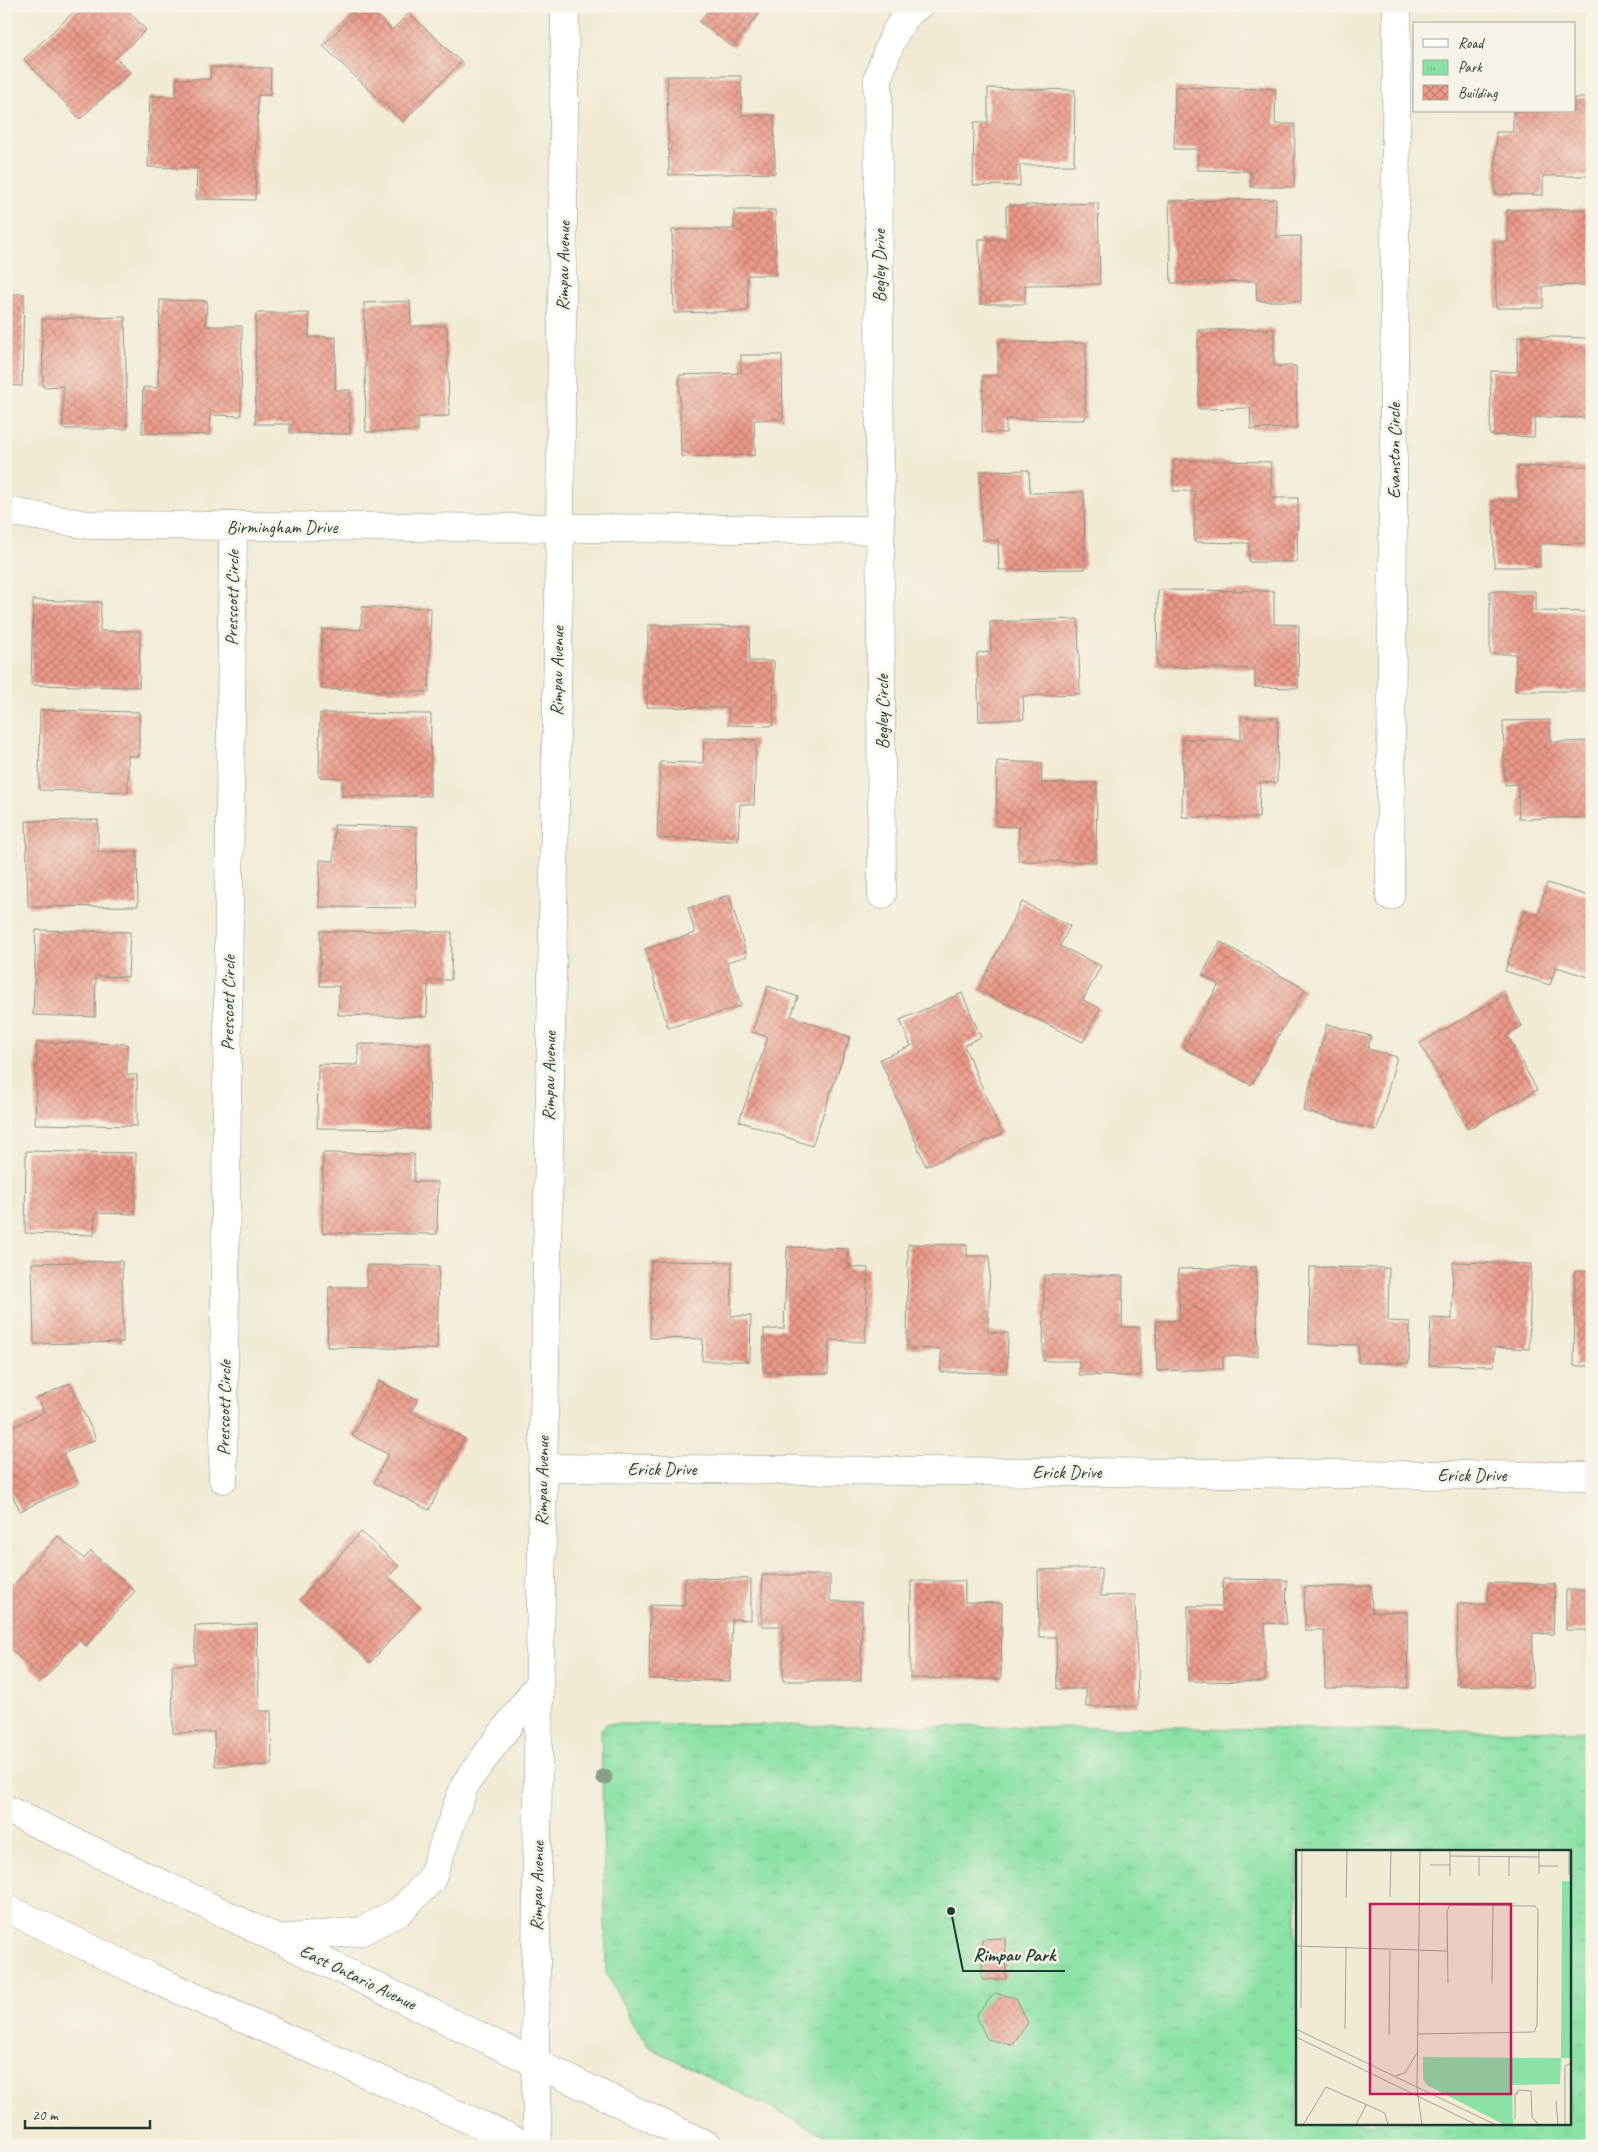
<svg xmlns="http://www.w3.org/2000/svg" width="1598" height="2152" font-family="Caveat,sans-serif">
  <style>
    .park { fill: url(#park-tufts); stroke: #548f6c; fill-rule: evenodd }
    .building { fill: url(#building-cross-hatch) }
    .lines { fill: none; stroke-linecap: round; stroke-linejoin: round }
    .street-casing { stroke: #889484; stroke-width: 29 }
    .secondary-casing { stroke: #889484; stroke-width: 29 }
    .primary-casing { stroke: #889484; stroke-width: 29 }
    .street { stroke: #fff; stroke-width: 28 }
    .secondary { stroke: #fff; stroke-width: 28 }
    .primary { stroke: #fff; stroke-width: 28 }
    .tree { fill: #899d89 }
    .labels { text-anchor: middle; stroke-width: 5; stroke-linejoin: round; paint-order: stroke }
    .street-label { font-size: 18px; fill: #1f3d34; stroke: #f7f3e8 }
    .inset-road { fill: none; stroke: #9da595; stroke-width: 1 }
    .view { fill: #c2185b; fill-opacity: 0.15; stroke: #c2185b; stroke-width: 2.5 }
    .inset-edge { fill: none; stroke: #1f3d34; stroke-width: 2.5 }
    .leader { fill: none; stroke: #1f3d34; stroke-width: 2 }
    .callout-dot { fill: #1f3d34; stroke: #f7f3e8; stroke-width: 2 }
    .callout-label { font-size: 19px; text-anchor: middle; font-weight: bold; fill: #1f3d34; stroke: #f7f3e8; stroke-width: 5; stroke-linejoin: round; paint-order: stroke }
  </style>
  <defs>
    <pattern id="park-tufts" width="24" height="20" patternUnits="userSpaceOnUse" patternTransform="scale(1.25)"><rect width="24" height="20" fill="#8ae1a5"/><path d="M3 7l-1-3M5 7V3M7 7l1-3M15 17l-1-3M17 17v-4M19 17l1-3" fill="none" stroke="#77c28f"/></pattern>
    <pattern id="building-cross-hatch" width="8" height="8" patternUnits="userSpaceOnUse" patternTransform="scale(1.25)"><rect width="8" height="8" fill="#ec9887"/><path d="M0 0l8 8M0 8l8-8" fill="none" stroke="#bf7d6f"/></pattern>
  </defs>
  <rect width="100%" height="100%" fill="#f7f3e8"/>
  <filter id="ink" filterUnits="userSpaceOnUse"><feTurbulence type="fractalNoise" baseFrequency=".02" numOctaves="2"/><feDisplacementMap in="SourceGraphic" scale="10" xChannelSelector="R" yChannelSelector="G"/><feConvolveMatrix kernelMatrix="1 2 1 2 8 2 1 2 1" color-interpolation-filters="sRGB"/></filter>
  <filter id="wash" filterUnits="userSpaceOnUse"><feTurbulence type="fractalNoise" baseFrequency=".0096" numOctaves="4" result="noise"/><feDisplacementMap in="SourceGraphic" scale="20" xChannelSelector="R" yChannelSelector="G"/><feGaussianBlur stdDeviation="1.12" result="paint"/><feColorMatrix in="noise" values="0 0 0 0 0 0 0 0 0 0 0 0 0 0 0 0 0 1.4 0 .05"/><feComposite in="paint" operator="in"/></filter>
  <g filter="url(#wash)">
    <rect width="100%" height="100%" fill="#f1ebd5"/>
    <path class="park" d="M606 1724 1592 1731V2146H846L649 2047 634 2026 606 1972 601 1729ZM1297 1851H1569V2123H1297Z"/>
    <g id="blocks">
      <path class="building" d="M80 6H124L146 30 116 58 130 72 80 119 24 59Z
        M361 6H367L392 30 409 13 461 62 403 122 323 46Z
        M711 6H765L733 47 699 22Z
        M211 67 271 68 270 95H258L255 200 196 199 197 168 148 167 150 96 176 97V79H210Z
        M667 76H741L742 115H774L775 173 669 175Z
        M1175 87 1276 89 1275 124H1295L1294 187H1251V171L1198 170V149H1174Z
        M988 88 1075 90 1074 165H1020V186L973 185 974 122H988Z
        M1574 98H1592V176H1543V195L1495 194 1496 132H1513V111H1574Z
        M1276 199V237L1301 236V301H1257L1256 281 1171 283 1169 201Z
        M1098 203 1100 284 1025 285V304H980L979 239H1006V206Z
        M1592 209V285L1543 286V308H1496L1495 242H1508L1507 210Z
        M734 210H775L776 275H747L748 311 674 313 672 230 734 229Z
        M6 294H24L22 386 6 385Z
        M160 300 207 301 206 326H242L241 416 210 415V435L142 433 143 387 158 388Z
        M410 301 411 326H447L449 416 418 417V431L366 432 364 303Z
        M256 313H309V337H336L335 390H350V434L290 433V424H255Z
        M125 317 127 429H63V386L43 387 42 319Z
        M1274 329V366H1296L1297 428 1251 429 1250 408 1199 409 1198 330Z
        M1518 336 1592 338V418L1535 417 1534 437 1490 435 1491 371 1517 372Z
        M998 342 1086 343 1085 420 1006 419V433L982 432 983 376H998Z
        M741 355H782L783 419 754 420 755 455 681 457 679 375 741 373Z
        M1174 460 1271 462V498H1298L1297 562H1249V543L1194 542 1195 491H1173Z
        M1592 466V543L1540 544V567H1494L1493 501H1519L1518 467Z
        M1029 470 1030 493 1084 492 1085 569 999 570 998 540H982L980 471Z
        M1158 590 1274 591V624L1299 625 1298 688 1255 687V669L1157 667Z
        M1490 591H1535V611L1592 612V691H1515L1516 654H1490Z
        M33 600 101 602 100 631H140L139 687 31 685Z
        M362 607 431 608 429 692 321 689 322 629 361 630Z
        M1078 619 1080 694 1023 696 1024 719 979 721 977 653 991 652 990 622Z
        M648 625 750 627 749 661H774L773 726 728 725 729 708 647 707Z
        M40 710 139 712V756H128V792L39 790Z
        M320 713 431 714 430 796H342V778L319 777Z
        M1241 717 1278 718 1277 783 1260 782 1259 818 1182 817 1183 739 1241 740Z
        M1550 720 1551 742 1592 741V817L1519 819 1518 784 1505 785 1503 721Z
        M704 738 756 740 754 805 740 804 738 841 657 838 660 762 703 763Z
        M997 761 1042 763 1041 783H1097L1096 862 1018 861 1019 827 996 826Z
        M98 820V852L137 851 138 906 28 907 26 821Z
        M334 825 417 827 416 908 319 907 320 860 334 861Z
        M1547 883 1592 897V978L1556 967 1550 985 1505 971 1524 910 1538 915Z
        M729 895 747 956 727 962 741 1006 668 1028 645 949 695 933 688 908Z
        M1022 902 1070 926 1060 946 1101 966 1083 1000 1100 1008 1083 1042 978 990Z
        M36 930 130 932 128 977 96 976 95 1017 33 1015Z
        M320 931 452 932 451 980H428L427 1017 338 1015 339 986H320Z
        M1220 942 1305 989 1251 1085 1183 1048 1219 984 1202 975Z
        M768 986 798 997 791 1016 850 1037 812 1146 739 1121 768 1037 752 1032Z
        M962 993 981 1037 964 1045 1002 1134 926 1166 880 1059 911 1046 900 1020Z
        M1505 995 1522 1026 1507 1035 1537 1090 1468 1129 1420 1043Z
        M1327 1024 1371 1036 1368 1049 1397 1057 1377 1130 1303 1111Z
        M37 1042 127 1044V1075H137V1126L35 1124Z
        M358 1044H430L429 1129 317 1128 318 1064 358 1065Z
        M26 1151 136 1153 135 1214 95 1213 94 1235 25 1233Z
        M323 1153 414 1154V1182H438L437 1234 322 1233Z
        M908 1244 967 1245V1256H990L988 1332 1008 1333 1007 1373 941 1372V1349L907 1348Z
        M787 1247 848 1249V1267L868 1268 865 1342 829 1340 828 1374 763 1372 764 1329H784Z
        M122 1261 123 1342 34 1344 32 1263Z
        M651 1261 732 1262 731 1316H751L750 1361H702L703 1339 650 1338Z
        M1453 1262 1531 1264 1529 1349 1495 1347 1494 1366 1429 1365 1431 1318 1452 1319Z
        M367 1265 439 1266 437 1349 327 1347 329 1287H367Z
        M1256 1267 1258 1356H1223V1369L1157 1371 1156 1321 1180 1320 1178 1269Z
        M1310 1267 1389 1268 1388 1321 1410 1322 1409 1363H1358V1345L1309 1344Z
        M1575 1271H1592V1366H1574Z
        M1044 1275 1123 1276 1122 1327H1140V1376L1079 1375V1361H1043Z
        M379 1381 418 1400 411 1412 464 1438 429 1510 374 1483 388 1454 352 1436Z
        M70 1383 96 1439 63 1454 78 1484 20 1511 6 1482V1430L44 1412 38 1398Z
        M361 1532 399 1566 388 1577 420 1607 370 1663 300 1599Z
        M58 1536 84 1559 91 1551 135 1591 86 1646 79 1640 44 1679 6 1645V1593Z
        M1101 1568V1596L1135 1595 1138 1706 1086 1707V1689H1057L1056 1637H1039L1038 1570Z
        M762 1575H830V1601L862 1602 861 1681H783V1626H762Z
        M685 1578 751 1579V1620L732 1619 730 1681 649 1679 650 1605 684 1606Z
        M1223 1579 1287 1580 1286 1624 1265 1623V1682L1188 1681V1606H1222Z
        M911 1581H965V1602L1002 1603 1001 1679 910 1678Z
        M1488 1583 1555 1584 1553 1634 1533 1633 1532 1687 1456 1685 1458 1604H1488Z
        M1371 1586 1372 1612H1407L1408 1688H1325L1324 1630H1305L1304 1587Z
        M1566 1590H1592V1660L1587 1659V1630H1566Z
        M257 1624 259 1711H271L272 1765 215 1766 214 1732 173 1733 172 1665 195 1664V1626Z
        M1005 1938 1006 1979 982 1980V1939Z
        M995 1993 1016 1998 1028 2023 1012 2045 987 2039 976 2015Z"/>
    </g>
  </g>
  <g filter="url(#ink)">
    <use href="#blocks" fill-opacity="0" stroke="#889484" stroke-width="1"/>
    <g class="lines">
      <g class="street-casing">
        <path id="street" d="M6 511 89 525 881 530
          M882 895 878 78C886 55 896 19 918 6
          M1390 896 1397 6
          M542 1468 1592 1476
          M223 1479 233 527"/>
      </g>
      <g class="secondary-casing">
        <path id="secondary" d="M538 2146 535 2063 538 1762 560 529 565 6"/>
      </g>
      <g class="primary-casing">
        <path id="primary" d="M6 1809 709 2146
          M6 1908 148 1976 528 2146
          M281 1939 362 1931 400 1911 431 1880 465 1784 539 1684"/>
      </g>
      <use href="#street" class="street"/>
      <use href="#secondary" class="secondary"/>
      <use href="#primary" class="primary"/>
    </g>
    <circle class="tree" cx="604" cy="1777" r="8"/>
  </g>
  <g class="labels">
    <g class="street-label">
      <text transform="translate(563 266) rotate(-89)" y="6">Rimpau Avenue</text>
      <text transform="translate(879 266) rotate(-90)" y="6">Begley Drive</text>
      <text transform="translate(1394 451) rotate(-90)" y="6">Evanston Circle</text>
      <text x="282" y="533">Birmingham Drive</text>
      <text transform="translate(232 598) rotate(-89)" y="6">Presscott Circle</text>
      <text transform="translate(557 671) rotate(-89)" y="6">Rimpau Avenue</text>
      <text transform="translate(882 712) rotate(-90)" y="6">Begley Circle</text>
      <text transform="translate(228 1003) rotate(-89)" y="6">Presscott Circle</text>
      <text transform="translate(549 1076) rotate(-89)" y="6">Rimpau Avenue</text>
      <text transform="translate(224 1408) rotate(-89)" y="6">Presscott Circle</text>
      <text x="662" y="1475">Erick Drive</text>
      <text x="1067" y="1478">Erick Drive</text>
      <text x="1472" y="1481">Erick Drive</text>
      <text transform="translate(542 1481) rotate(-89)" y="6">Rimpau Avenue</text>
      <text transform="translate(537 1886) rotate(-89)" y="6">Rimpau Avenue</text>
      <text transform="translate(358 1977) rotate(26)" y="6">East Ontario Avenue</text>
    </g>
  </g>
  <g transform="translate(1296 1850)">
    <rect width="275" height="275" fill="#f1ebd5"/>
    <path d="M266 31H275V208H265Z" fill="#8ae1a5"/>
    <path d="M127 207 265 208 264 234 216 235 217 275H209L131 235 127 229Z" fill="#8ae1a5"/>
    <path class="inset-road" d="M124 0 121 237 126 275M243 0V24M154 6 243 7M134 15H154M243 16H262M273 25V0M154 26V0M183 26V6M213 26V6M94 47 95 0M50 48 51 0M0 96 151 101M196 133 197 53M5 158 6 0M0 179 200 275M49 179 50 97M121 184 238 182 241 175 242 60 239 56 154 55 151 61 152 133M93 185 94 101M0 187 181 275M99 226 109 223 121 203M219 244 223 240 235 241 236 267 243 275M260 251 262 275M219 269V244L222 243M7 275 30 237 85 261 89 264 92 275M60 275 70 255M269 275V216L275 213"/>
    <path class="view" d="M74 54H215V244H74Z"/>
    <rect width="275" height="275" class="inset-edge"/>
  </g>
  <path class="leader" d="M951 1911L963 1971H1065"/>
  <circle class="callout-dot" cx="951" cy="1911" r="5"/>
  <g class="callout-label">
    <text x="1014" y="1961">Rimpau Park</text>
  </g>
  <rect width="1598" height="2152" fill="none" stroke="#f7f3e8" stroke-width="25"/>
  <rect x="1413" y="22" width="162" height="90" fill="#f7f3e8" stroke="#a1aaa0"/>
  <rect x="1423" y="39" width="25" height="8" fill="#ffffff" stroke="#a1aaa0"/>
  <text x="1458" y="48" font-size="15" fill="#1f3d34">Road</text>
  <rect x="1423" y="60" width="25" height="15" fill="url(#park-tufts)" stroke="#a1aaa0"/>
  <text x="1458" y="72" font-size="15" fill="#1f3d34">Park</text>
  <rect x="1423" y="85" width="25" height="15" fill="url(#building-cross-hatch)" stroke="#a1aaa0"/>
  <text x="1458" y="98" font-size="15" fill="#1f3d34">Building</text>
  <path d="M25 2120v8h125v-8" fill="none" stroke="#1f3d34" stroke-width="2.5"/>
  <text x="32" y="2120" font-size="15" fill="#1f3d34" stroke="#f7f3e8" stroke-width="4" paint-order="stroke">20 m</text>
</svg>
